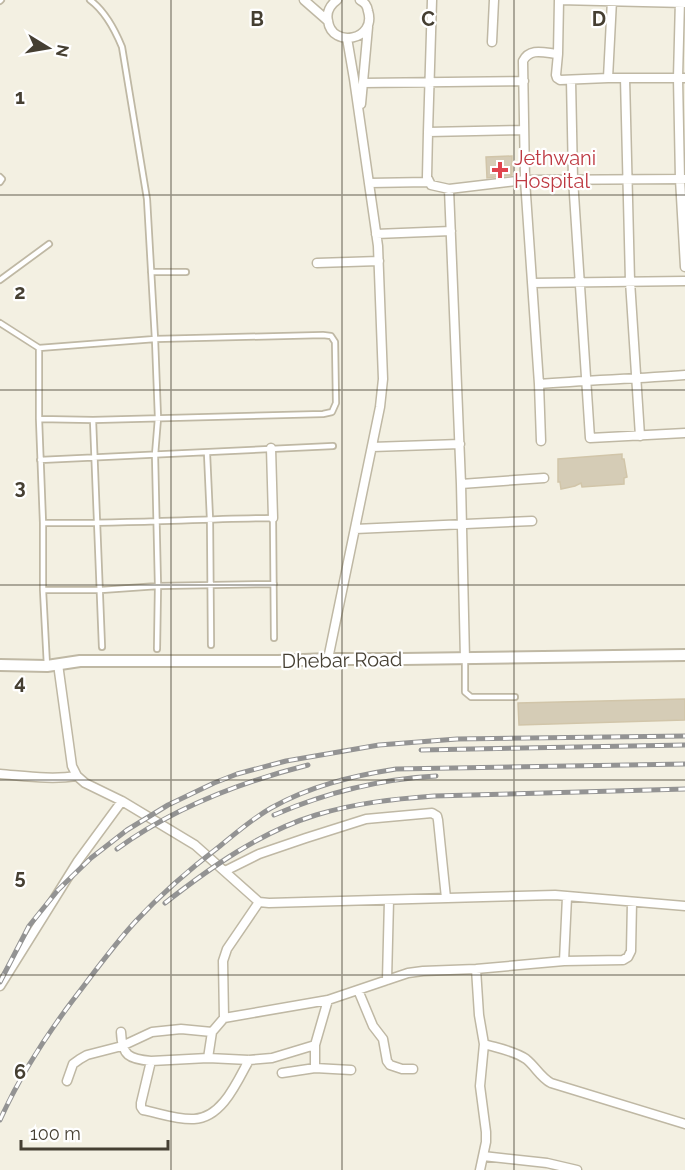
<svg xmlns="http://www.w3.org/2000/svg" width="685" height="1170" font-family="Raleway,sans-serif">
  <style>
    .building { fill: #d5ccb6; stroke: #d1c5a9; stroke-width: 1.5 }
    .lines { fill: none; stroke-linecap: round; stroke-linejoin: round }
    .service-casing { stroke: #bfb8a4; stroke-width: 8 }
    .minor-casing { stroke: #bfb8a4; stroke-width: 11 }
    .tertiary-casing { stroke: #bfb8a4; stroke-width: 14 }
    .service { stroke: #fff; stroke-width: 4.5 }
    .minor { stroke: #fff; stroke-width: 8 }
    .tertiary { stroke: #fff; stroke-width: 10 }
    .rail-casing { stroke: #939393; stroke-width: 5 }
    .rail { stroke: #fff; stroke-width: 3; stroke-dasharray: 9; stroke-linecap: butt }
    .grid { fill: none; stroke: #453f32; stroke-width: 1.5; stroke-opacity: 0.55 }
    .health-dot { fill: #e0444e; stroke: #fff; stroke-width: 2 }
    .labels { text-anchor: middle; stroke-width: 4.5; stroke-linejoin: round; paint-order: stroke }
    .health-label { font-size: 20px; fill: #be3a42; stroke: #fff; text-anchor: start }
    .street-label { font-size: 20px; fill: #453f32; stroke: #fff }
    .grid-label { font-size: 20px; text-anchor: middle; font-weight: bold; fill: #453f32; stroke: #fff; stroke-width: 4.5; stroke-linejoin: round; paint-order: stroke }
  </style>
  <rect width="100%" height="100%" fill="#f3f0e2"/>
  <path class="building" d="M512 156V175L487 178 486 157Z
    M622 454V459H624L627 477 624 478V484L582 487 581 483 575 486 561 489 560 482H558V459Z
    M685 699V720L519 725 518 703Z"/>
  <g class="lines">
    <g class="service-casing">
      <path id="service" d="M90 0C105 11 115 30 122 47L147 199 155 339 158 418 155 455 158 586 157 649
        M0 1 1 0
        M0 177 2 179 0 182
        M151 272H186
        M0 280 49 244
        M0 323 39 348V419L43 523V590L47 666
        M39 419 93 420 323 414 332 412 336 403 335 342 331 336 323 335 155 339 39 348
        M93 420 102 647
        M207 453 210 519 211 645
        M40 460 333 446
        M43 523C120 524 196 519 273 518L274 638
        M43 590H101L158 586 274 584
        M465 659V692L471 697H515"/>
    </g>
    <g class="minor-casing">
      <path id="minor" d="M304 0 328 21
        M337 0C330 5 326 13 328 21 332 49 377 40 368 11 367 5 365 3 360 0
        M680 0 678 78 680 179 685 267
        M685 3 559 0 558 54 556 75 557 78 560 80 608 78H685
        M492 42 494 0
        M558 54C545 53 530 47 523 61L525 180 539 384C587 380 636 379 685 375
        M608 78 612 0
        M625 78 630 281 640 436
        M571 80 573 179 590 438 685 433
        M363 83 524 81
        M361 104 368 27
        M523 130 428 132 427 177 431 185 449 189 525 180 685 179
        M428 132 432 0
        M369 183 428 182
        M449 189 461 484 465 659
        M376 234 451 231
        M317 263 379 261
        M532 283 685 281
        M539 384 541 441
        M372 447 460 444
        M271 448 273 518
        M461 484 544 478
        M355 529 532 521
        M328 659 380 407 383 379 378 246 354 79 347 38
        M58 664 72 766 77 776 85 783 122 801 195 845 259 902 269 903 555 895 685 906
        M0 774C25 776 51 780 77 776
        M225 871 259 854 306 838 366 819 432 813 437 816 438 820 446 898
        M259 902 227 949 223 961 224 1018 212 1032 208 1058 249 1060 272 1058 315 1045 328 1000
        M564 961 623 960 628 957 631 951 632 902
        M476 969 479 1015 484 1044 480 1086 486 1132V1142L480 1170
        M387 980 389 900
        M0 986 78 861 122 801
        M358 990 373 1026 383 1039 387 1061 390 1065 402 1069H413
        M224 1018 328 1000 408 973 423 971 476 969 564 961 567 897
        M121 1032C122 1056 129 1059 151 1061
        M484 1044C497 1048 515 1051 526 1059 536 1067 540 1077 551 1083L685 1124
        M208 1058 151 1061 141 1103V1107L143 1110C159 1113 177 1120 194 1119 222 1118 237 1082 249 1060
        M315 1068 351 1070
        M282 1073 315 1068V1045
        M67 1081 73 1064 80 1059 87 1055 122 1046 152 1032 181 1029 212 1032
        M483 1156 547 1163 577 1170"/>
    </g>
    <g class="tertiary-casing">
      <path id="tertiary" d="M0 665 47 666 80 661H278L328 659H403L685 655"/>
    </g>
    <use href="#service" class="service"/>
    <use href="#minor" class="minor"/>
    <use href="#tertiary" class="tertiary"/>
    <g class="rail-casing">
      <path id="rail" d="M421 750 685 745
        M274 815C325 793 381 779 436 776
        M117 849C173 808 241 782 308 765
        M165 903C210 868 260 832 316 815 355 803 394 799 434 796L685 789
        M0 982 29 926 58 890 91 858 127 830 168 805 214 783 237 774 286 761 379 745 457 739 685 736
        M0 1120C19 1078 45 1037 73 1000 93 974 113 946 135 922 161 894 190 869 220 846 236 833 252 819 271 808 310 786 352 776 396 769L685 764"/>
    </g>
    <use href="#rail" class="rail"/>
  </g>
  <path class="grid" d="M171 0V1170M342 0V1170M514 0V1170M0 195H685M0 390H685M0 585H685M0 780H685M0 975H685"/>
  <path class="health-dot" d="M497 161h6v6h6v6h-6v6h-6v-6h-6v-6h6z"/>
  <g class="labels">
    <g class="health-label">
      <text x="514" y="165">Jethwani<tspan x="514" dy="23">Hospital</tspan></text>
    </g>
    <g class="street-label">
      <text transform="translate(342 660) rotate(-1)" y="7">Dhebar Road</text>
    </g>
  </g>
  <g class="grid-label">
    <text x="257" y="26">B</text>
    <text x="428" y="26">C</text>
    <text x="599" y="26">D</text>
    <text x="20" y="104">1</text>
    <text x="20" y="299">2</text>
    <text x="20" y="494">3</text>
    <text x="20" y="689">4</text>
    <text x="20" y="884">5</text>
    <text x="20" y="1079">6</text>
  </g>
  <g transform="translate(48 48) rotate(101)" stroke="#ffffff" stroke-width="4.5" paint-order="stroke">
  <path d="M0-4.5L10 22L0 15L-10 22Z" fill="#453f32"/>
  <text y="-9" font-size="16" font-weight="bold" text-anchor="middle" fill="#453f32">N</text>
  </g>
  <path d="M21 1140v9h147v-9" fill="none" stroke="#453f32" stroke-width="3"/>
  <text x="30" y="1140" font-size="18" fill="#453f32" stroke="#ffffff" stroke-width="4.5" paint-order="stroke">100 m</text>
</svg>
